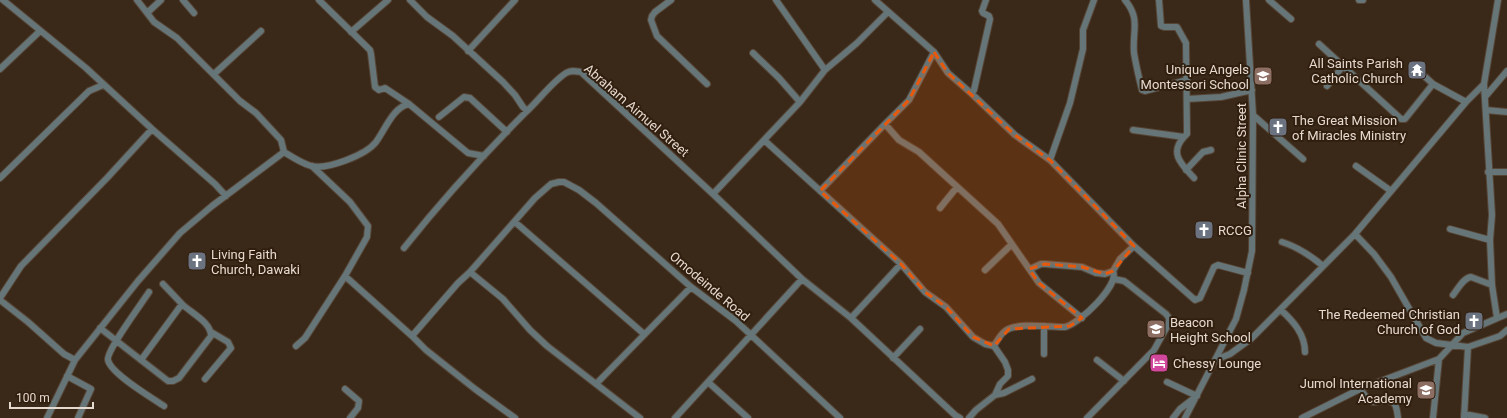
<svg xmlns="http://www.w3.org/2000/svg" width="1507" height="418" font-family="Roboto,sans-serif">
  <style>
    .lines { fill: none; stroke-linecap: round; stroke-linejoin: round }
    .street-casing { stroke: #564435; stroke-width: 8 }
    .street { stroke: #667577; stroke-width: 6 }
    .marked { fill: #e8590c; fill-opacity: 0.2; stroke: #e8590c; stroke-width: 3; stroke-dasharray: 8 5; stroke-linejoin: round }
    .labels { text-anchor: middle; stroke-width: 4; stroke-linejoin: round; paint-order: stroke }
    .poi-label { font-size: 13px; fill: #e6d9cf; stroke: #301e0e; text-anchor: start }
    .street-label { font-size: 13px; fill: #e6d9cf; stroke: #301e0e }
  </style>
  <rect width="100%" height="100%" fill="#3a2818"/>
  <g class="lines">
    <g class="street-casing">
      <path id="street" d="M3 0 86 68 152 129 215 184 226 196
        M137 0 154 22 177 38 240 101 256 113 281 140 284 152C292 157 301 163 311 166 327 170 366 155 376 142 385 130 393 107 409 104
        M183 0 194 13
        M319 0 370 50 371 54 375 87 379 90 385 88 409 104 468 153 484 156
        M410 0 427 17 453 36 503 82 515 95 523 107 527 111
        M671 0 655 12 652 16 651 20 657 36 707 84
        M776 0 825 70
        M875 0 934 52 948 73 972 94 974 90 990 19 989 16 983 13 982 11 986 0
        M1125 0C1141 19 1132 31 1134 53 1136 65 1139 78 1142 90L1145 91 1187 80
        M1269 0 1291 19
        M1359 0H1363
        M147 13 161 0
        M351 32 388 0
        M1319 44 1401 119H1405L1433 84
        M468 51 515 0
        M934 52 909 100 885 124 899 140 919 152 998 224 1039 283 1082 318
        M753 53 779 78 800 102
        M0 69 40 31
        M1421 73 1433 84 1466 102
        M214 74 261 31
        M1327 86 1343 66
        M972 94 1015 135 1050 160 1134 246 1195 300 1200 298 1214 267 1218 265 1248 273
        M1485 97 1507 71
        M1187 99 1221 97 1252 90
        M1486 110 1507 112
        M1253 115 1303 159
        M439 117 464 97 470 98 507 132
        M1133 130 1184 137 1187 134 1186 43 1177 27H1164L1161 26 1159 0
        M1184 137C1169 153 1181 164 1194 178
        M764 140 901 264 925 292 946 307 973 337 985 344 994 346 1005 362 1008 370V376L1000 384 995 395 976 410 969 418
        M1050 160 1070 103 1083 49V30L1094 0
        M1356 166 1391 191
        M1186 170 1203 152 1211 150
        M1488 172H1507
        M0 178 89 91 103 85
        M820 191 885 124
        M713 194 800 102 825 70 857 43 888 12
        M940 208 957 187
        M515 222 644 334
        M1450 229 1490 240
        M1355 234 1374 254 1391 277 1426 338 1436 343 1468 347
        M1282 242C1298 247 1310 255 1323 266
        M404 248C442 200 484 154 527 111 539 100 552 82 566 73 571 70 575 71 581 72L713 194 802 279 851 318 955 415 960 418
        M1030 269 1041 264H1045L1082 267 1096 273 1105 274 1113 271 1120 259 1134 246
        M985 270 1012 244
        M470 272 503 299 530 330 547 346 640 418
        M345 276 412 336
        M163 284 182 304
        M149 292C142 303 106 351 108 360 110 373 152 398 164 406
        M1453 295C1458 289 1463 278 1471 277L1492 285
        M0 298 21 266 107 178 152 129
        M0 300 28 322 64 354 75 360
        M1281 310C1293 321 1305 334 1305 352
        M851 318 901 264
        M1497 318 1492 285 1490 240 1492 215 1484 84 1498 0
        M100 328 168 381H173L179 378 211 336C211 322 191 313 182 304L141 360
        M296 346 305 338 345 276 367 237 368 226 350 202 312 166
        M994 346C997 341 1000 335 1005 331 1016 322 1050 327 1065 327 1079 324 1120 285 1113 271
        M1044 354V326
        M893 358 920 329
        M1097 360 1124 381
        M1215 360 1230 354 1252 338 1355 234 1466 102 1484 84
        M67 376 91 389 78 418
        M205 379 231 348 228 342 211 332
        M708 382 748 418
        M1167 382 1197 396 1180 409 1173 418
        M596 384 691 287
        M345 389 359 401 358 408 350 418
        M1360 389C1363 392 1366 398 1370 401 1373 403 1376 402 1379 401 1396 400 1396 403 1398 418
        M995 395 1004 393 1032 379
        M1464 414 1485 418
        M47 418 75 360 138 281 180 233 212 206 284 152
        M515 418 475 389 426 350 412 336 458 283 470 272 535 198 551 184 559 182H564L579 190 596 203 691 287 736 321 840 418
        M675 418 802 279
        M1087 418 1154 350 1169 323V318L1166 314 1128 284 1124 281 1114 279
        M1185 418 1236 319 1244 290 1252 251 1253 115 1246 0
        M1302 418 1360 389 1439 359 1463 333 1507 314
        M1433 418 1439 359
        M1464 418 1468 347 1500 336 1507 330"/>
    </g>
    <use href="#street" class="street"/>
  </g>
  <path class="marked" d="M934 52 948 73 1015 135 1050 160 1134 246 1113 271 1105 274 1082 267 1045 264 1029 269 1039 283 1082 318 1070 326 1009 329 994 346 973 337 946 307 925 292 901 264 820 191 909 100Z"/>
  <defs>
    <g id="temple-square" transform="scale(1)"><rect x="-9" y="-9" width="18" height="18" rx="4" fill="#6b7280" stroke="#301e0e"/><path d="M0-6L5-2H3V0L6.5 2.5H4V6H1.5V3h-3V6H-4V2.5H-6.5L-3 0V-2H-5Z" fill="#fff"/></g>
    <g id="school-square" transform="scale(1)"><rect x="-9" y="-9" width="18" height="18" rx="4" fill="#8d6e63" stroke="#301e0e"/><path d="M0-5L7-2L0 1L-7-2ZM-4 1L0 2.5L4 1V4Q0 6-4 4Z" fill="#fff"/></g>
    <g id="church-square" transform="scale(1)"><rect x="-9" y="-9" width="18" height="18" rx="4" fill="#6b7280" stroke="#301e0e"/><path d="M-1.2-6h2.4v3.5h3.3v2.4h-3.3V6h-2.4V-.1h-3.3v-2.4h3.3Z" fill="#fff"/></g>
    <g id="hotel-square" transform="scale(1)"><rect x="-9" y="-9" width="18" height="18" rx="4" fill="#d1479c" stroke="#301e0e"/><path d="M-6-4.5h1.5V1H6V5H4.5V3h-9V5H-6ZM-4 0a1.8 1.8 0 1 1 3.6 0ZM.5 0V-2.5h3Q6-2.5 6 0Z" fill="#fff"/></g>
  </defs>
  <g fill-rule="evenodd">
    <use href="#temple-square" x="1417" y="70"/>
    <use href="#school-square" x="1263" y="76"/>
    <use href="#church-square" x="1278" y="127"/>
    <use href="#church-square" x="1204" y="230"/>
    <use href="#church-square" x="197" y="261"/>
    <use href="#church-square" x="1474" y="321"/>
    <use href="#school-square" x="1156" y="329"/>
    <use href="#hotel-square" x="1159" y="363"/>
    <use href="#school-square" x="1426" y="390"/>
  </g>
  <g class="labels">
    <g class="poi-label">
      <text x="1403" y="68" text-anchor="end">All Saints Parish<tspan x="1403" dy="15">Catholic Church</tspan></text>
      <text x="1249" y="74" text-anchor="end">Unique Angels<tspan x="1249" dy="15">Montessori School</tspan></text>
      <text x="1292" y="125">The Great Mission<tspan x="1292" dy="15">of Miracles Ministry</tspan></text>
      <text x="1218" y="235">RCCG</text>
      <text x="211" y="259">Living Faith<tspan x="211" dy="15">Church, Dawaki</tspan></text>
      <text x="1460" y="319" text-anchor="end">The Redeemed Christian<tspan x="1460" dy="15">Church of God</tspan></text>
      <text x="1170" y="327">Beacon<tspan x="1170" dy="15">Height School</tspan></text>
      <text x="1173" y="368">Chessy Lounge</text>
      <text x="1412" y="388" text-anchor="end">Jumol International<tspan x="1412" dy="15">Academy</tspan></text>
    </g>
    <g class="street-label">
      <text transform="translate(637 110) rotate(41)" y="5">Abraham Aimuel Street</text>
      <text transform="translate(1241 156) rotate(-90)" y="5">Alpha Clinic Street</text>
      <text transform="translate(710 286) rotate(40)" y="5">Omodeinde Road</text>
    </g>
  </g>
  <path d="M10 402v6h83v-6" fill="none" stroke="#e6d9cf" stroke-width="2"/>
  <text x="16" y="402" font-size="12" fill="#e6d9cf" stroke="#301e0e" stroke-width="3" paint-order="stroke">100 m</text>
</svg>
